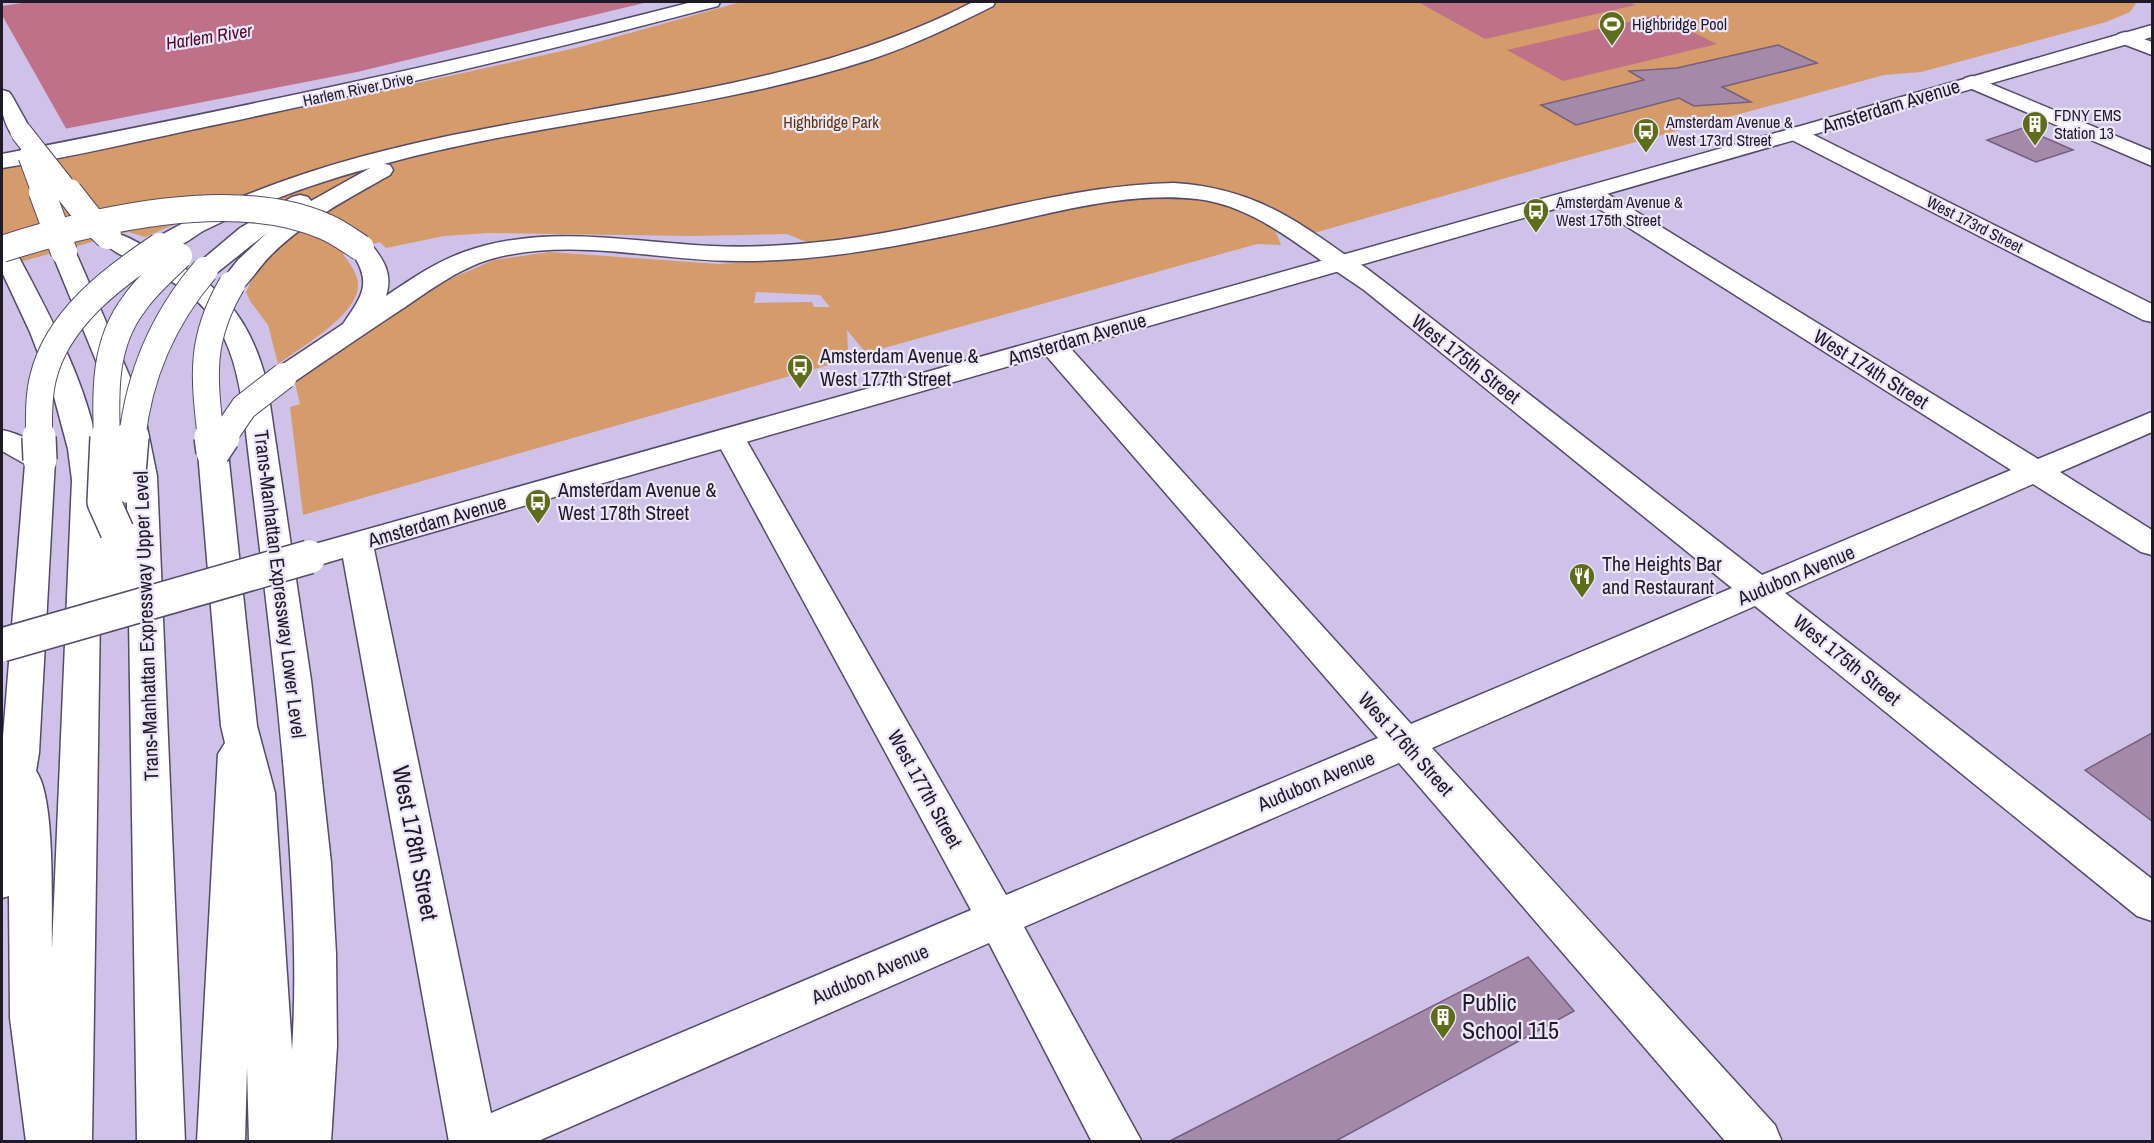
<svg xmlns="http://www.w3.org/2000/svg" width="2154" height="1143" font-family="'Archivo Narrow',sans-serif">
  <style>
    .green { fill: #d59b6a; fill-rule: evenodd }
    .water { fill: #bf7189 }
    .pier { fill: #cec2e8 }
    .building { fill: #a48aa9; stroke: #765e7c; stroke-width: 1.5 }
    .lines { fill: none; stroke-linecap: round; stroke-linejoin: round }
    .minor-casing { stroke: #554a6a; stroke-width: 3 }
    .major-casing { stroke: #554a6a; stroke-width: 3 }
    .highway-casing { stroke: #554a6a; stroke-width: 3 }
    .minor { fill: #fff; fill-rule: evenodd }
    .major { fill: #fff; fill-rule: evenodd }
    .highway { fill: #fff; fill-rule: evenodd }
    .major-bridge-casing { stroke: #554a6a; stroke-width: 36; stroke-linecap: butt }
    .highway-bridge-far2-casing { stroke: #554a6a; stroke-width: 23; stroke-linecap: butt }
    .highway-bridge-far1-casing { stroke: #554a6a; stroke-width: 28; stroke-linecap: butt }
    .highway-bridge-casing { stroke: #554a6a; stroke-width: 36; stroke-linecap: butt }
    .major-bridge { stroke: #fff; stroke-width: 33 }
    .highway-bridge-far2 { stroke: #fff; stroke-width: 21 }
    .highway-bridge-far1 { stroke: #fff; stroke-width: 26 }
    .highway-bridge { stroke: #fff; stroke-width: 33 }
    .labels { text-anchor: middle; stroke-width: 4.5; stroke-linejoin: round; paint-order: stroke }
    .far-poi-label { font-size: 16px; fill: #1f1a28; stroke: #ece6fa; text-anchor: start }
    .far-street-label { font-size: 16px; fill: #1f1a28; stroke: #ece6fa }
    .far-park-label { font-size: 16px; fill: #5e350a; stroke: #ece6fa }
    .far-water-label { font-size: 18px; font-style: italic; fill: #52092a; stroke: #ece6fa }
    .street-label { font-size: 20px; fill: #1f1a28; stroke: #ece6fa }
    .poi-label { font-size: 20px; fill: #1f1a28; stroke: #ece6fa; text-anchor: start }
    .near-street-label { font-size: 24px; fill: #1f1a28; stroke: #ece6fa }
    .near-poi-label { font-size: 24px; fill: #1f1a28; stroke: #ece6fa; text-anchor: start }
  </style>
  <rect width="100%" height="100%" fill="#cec2e8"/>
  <path class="green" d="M741 2H2136V3L2130 12 2106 22 1921 72 1884 75 1562 162 1314 233 1271 206 1236 194 1197 186 814 245 787 234 692 236 488 233 444 236 386 248 380 242 343 254C349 263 357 272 358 283 361 313 300 348 278 364L268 325 250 301 246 292C262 255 294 234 325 211L240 196 145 237 128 232 2 267V168L337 101 580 47Z
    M1164 197 1211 201 1250 213 1275 230 1281 245 1257 244 866 353 847 330 848 350 832 364 303 515 290 407 300 404 295 383 402 307 443 282 494 260 550 252 718 264 812 259 921 242 1094 204ZM756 292 820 295 830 307H814L812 302 754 303Z"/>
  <path class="water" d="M28 2H648L357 72 2 141V6Z
    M1418 2H1628L1636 5 1485 39Z
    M1658 15 1717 44 1563 81 1507 50Z"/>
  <path class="pier" d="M2 15 68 132 2 144Z"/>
  <path class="building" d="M1778 45 1817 63 1722 87 1751 102 1694 106 1679 98 1576 125 1541 105 1644 80 1629 71 1677 68Z
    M2023 128 2073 150 2036 162 1987 140Z
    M2152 733V821L2085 770Z
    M1528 957 1574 1011 1334 1142H1168Z"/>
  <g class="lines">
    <g class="minor-casing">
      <path id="minor" d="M2125 32 2152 42V55L2118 42 2115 38 2118 34Z
        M1972 76 2152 151V166L1965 86 1962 82 1965 78Z
        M1798 127 2152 304V322L2143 320 1790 139 1787 134 1790 129Z
        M1590 186 1598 188 2038 459 2152 412V432L2060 472 2152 530V555L2141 552 2033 484 1785 593 2152 879V921L2137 916 1755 606 1432 748 1775 1125 1782 1142H1726L1399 763 1024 927 1142 1142H1092L989 943 536 1142H456L463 1125 971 910 715 438 720 432 730 429 740 432 745 438 1006 895 1378 738 1043 352 1039 346 1043 340 1053 338 1063 340 1411 724 1732 588 1364 290 1333 269 1329 264 1333 259C1352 254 1367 269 1382 280L1762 575 2011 470 1582 198 1578 193 1582 188Z"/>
    </g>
    <g class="major-casing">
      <path id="major" d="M2152 25V37L374 549 497 1142H449L343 558 309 568 297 565 293 557 297 549 1790 129Z"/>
    </g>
    <g class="highway-casing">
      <path id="highway" d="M692 2H720L718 6C552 50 386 89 219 124 147 139 74 157 2 168V154C233 109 464 61 692 2Z
        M973 2H995L993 6C953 26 914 45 872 59 714 111 545 120 384 164L390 165 393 170 390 175C349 198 305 221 271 255 263 262 248 285 241 289 235 293 229 291 223 289L219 284 238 260 268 232 214 275 205 278 196 275C236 301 256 339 267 384L311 680 331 863 336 954 337 1046 331 1142H249L247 1067 245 1142H197L218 754 225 743 221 726 198 452 202 445 213 443 224 445 228 452 257 726 275 793 292 1050C297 975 293 898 288 823 278 684 259 546 243 407 232 336 214 302 148 268 133 260 111 253 101 239L104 234C121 230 135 242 150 249L148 246 151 241C190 217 232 200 275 184 502 100 757 113 973 2ZM370 168 311 201 308 197 300 195 292 197 240 228 196 265 192 270 196 275 156 252C172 255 192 237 205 230 257 204 314 183 370 168Z
        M2 90 9 92 12 96 32 132 29 137 21 139 13 137C3 121 0 108 2 90Z
        M1174 183C1250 188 1291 216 1351 259L1355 264 1351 269 1342 272 1333 269C1292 240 1249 205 1197 199 1133 192 1068 209 1006 223 920 242 832 261 744 261 660 262 573 236 491 259 457 269 428 292 399 311 364 334 329 358 294 382L284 384 274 382 270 376 274 370 343 324C365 292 372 282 349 248L352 243 361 241 370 243C384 260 393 274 386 296 411 279 436 262 464 252 545 223 629 242 712 246 754 248 796 245 838 240 951 226 1060 185 1174 183Z
        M2 241 11 243 14 248C52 320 96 397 102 479 104 496 102 514 102 530L106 524 117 520 127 523V476L115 407 52 253 55 248 64 246 73 248 76 253 143 407 157 476 185 1142H137L129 619 116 624 104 620 100 614 92 1142H26L10 1018 9 896 2 898V749L25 464 2 451V430C18 433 46 446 55 460L39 753 36 771C56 798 51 910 52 948L72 480 68 449 52 389 30 332 2 272Z"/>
    </g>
    <use href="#minor" class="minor"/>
    <use href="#major" class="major"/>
    <use href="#highway" class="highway"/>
    <g class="major-bridge-casing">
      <path id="major-bridge" d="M2 645 309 557"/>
    </g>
    <g class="highway-bridge-far2-casing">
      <path id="highway-bridge-far2" d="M21 132 70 194
        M29 156 43 194"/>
    </g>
    <g class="highway-bridge-far1-casing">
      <path id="highway-bridge-far1" d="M42 192 64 252
        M69 192 91 220 108 236
        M2 249C92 220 235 186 326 227 338 232 350 241 361 248
        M39 439C39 419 38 398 43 378 57 319 112 278 160 246
        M107 439C105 392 104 343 134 304 146 286 164 271 179 256
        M132 439C139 375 163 319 205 270
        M211 439C204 377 199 340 232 284
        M222 439 244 407 284 376"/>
    </g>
    <g class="highway-bridge-casing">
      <path id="highway-bridge" d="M39 437 40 460
        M107 437 104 502 117 531
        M211 437 213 452
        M213 452 223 437
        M128 486 132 437"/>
    </g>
    <use href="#major-bridge" class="major-bridge"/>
    <use href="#highway-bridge-far2" class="highway-bridge-far2"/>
    <use href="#highway-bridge-far1" class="highway-bridge-far1"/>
    <use href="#highway-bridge" class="highway-bridge"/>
  </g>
  <defs>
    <g id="stadium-pin" transform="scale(1.35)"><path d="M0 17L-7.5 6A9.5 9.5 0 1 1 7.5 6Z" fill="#5d6d19" stroke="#ece6fa"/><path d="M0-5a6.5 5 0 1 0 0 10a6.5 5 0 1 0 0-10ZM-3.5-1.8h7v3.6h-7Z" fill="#fff"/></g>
    <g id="building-pin" transform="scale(1.35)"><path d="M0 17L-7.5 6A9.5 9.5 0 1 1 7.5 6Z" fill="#5d6d19" stroke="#ece6fa"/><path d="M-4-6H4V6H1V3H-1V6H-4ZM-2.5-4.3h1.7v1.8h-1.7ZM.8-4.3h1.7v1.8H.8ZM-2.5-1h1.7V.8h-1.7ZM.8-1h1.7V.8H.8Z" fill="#fff"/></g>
    <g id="bus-pin" transform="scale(1.35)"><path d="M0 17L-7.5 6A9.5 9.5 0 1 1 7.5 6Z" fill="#5d6d19" stroke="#ece6fa"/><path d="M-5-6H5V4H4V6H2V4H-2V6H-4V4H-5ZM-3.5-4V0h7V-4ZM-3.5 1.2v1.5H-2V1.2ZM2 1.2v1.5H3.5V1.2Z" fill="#fff"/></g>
    <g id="restaurant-pin" transform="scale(1.35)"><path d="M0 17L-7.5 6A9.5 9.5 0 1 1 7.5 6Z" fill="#5d6d19" stroke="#ece6fa"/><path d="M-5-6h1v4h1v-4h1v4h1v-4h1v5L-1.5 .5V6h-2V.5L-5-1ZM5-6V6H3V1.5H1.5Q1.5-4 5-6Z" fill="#fff"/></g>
  </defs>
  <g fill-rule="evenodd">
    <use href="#stadium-pin" x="1612" y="24"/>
    <use href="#building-pin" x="2035" y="124"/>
    <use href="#bus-pin" x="1646" y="131"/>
    <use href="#bus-pin" x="1536" y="211"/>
    <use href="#bus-pin" x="800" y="367"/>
    <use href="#bus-pin" x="538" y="502"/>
    <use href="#restaurant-pin" x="1582" y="576"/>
    <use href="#building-pin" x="1443" y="1017"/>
  </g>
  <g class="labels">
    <g class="far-poi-label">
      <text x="1632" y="30">Highbridge Pool</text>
      <text x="2054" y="121">FDNY EMS<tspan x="2054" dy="18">Station 13</tspan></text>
      <text x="1666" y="128">Amsterdam Avenue &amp;<tspan x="1666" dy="18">West 173rd Street</tspan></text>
      <text x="1556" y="208">Amsterdam Avenue &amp;<tspan x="1556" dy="18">West 175th Street</tspan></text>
    </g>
    <g class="far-street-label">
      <text transform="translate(358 89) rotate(-12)" y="6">Harlem River Drive</text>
      <text transform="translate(1975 224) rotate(27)" y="6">West 173rd Street</text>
    </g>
    <g class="far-park-label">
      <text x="831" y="128">Highbridge Park</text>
    </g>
    <g class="far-water-label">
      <text transform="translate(209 37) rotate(-9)" y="6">Harlem River</text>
    </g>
    <g class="street-label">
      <text transform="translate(1891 106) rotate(-17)" y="7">Amsterdam Avenue</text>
      <text transform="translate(1077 339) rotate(-16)" y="7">Amsterdam Avenue</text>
      <text transform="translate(1466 359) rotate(38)" y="7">West 175th Street</text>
      <text transform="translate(1871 369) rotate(32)" y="7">West 174th Street</text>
      <text transform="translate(437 521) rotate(-16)" y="7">Amsterdam Avenue</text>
      <text transform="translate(1796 575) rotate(-23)" y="7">Audubon Avenue</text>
      <text transform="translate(280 584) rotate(83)" y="7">Trans-Manhattan Expressway Lower Level</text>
      <text transform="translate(146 626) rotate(-92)" y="7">Trans-Manhattan Expressway Upper Level</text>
      <text transform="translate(1847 660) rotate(39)" y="7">West 175th Street</text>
      <text transform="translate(1406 744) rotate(48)" y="7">West 176th Street</text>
      <text transform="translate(1316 781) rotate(-23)" y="7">Audubon Avenue</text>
      <text transform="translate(925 789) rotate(61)" y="7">West 177th Street</text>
      <text transform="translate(870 974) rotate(-23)" y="7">Audubon Avenue</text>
    </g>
    <g class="poi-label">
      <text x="820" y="363">Amsterdam Avenue &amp;<tspan x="820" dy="23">West 177th Street</tspan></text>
      <text x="558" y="497">Amsterdam Avenue &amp;<tspan x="558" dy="23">West 178th Street</tspan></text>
      <text x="1602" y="571">The Heights Bar<tspan x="1602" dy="23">and Restaurant</tspan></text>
    </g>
    <g class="near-street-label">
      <text transform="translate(415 843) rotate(79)" y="8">West 178th Street</text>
    </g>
    <g class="near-poi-label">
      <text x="1462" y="1011">Public<tspan x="1462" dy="28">School 115</tspan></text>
    </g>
  </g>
  <rect width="2154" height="1143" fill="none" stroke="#1f1a28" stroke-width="6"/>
</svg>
